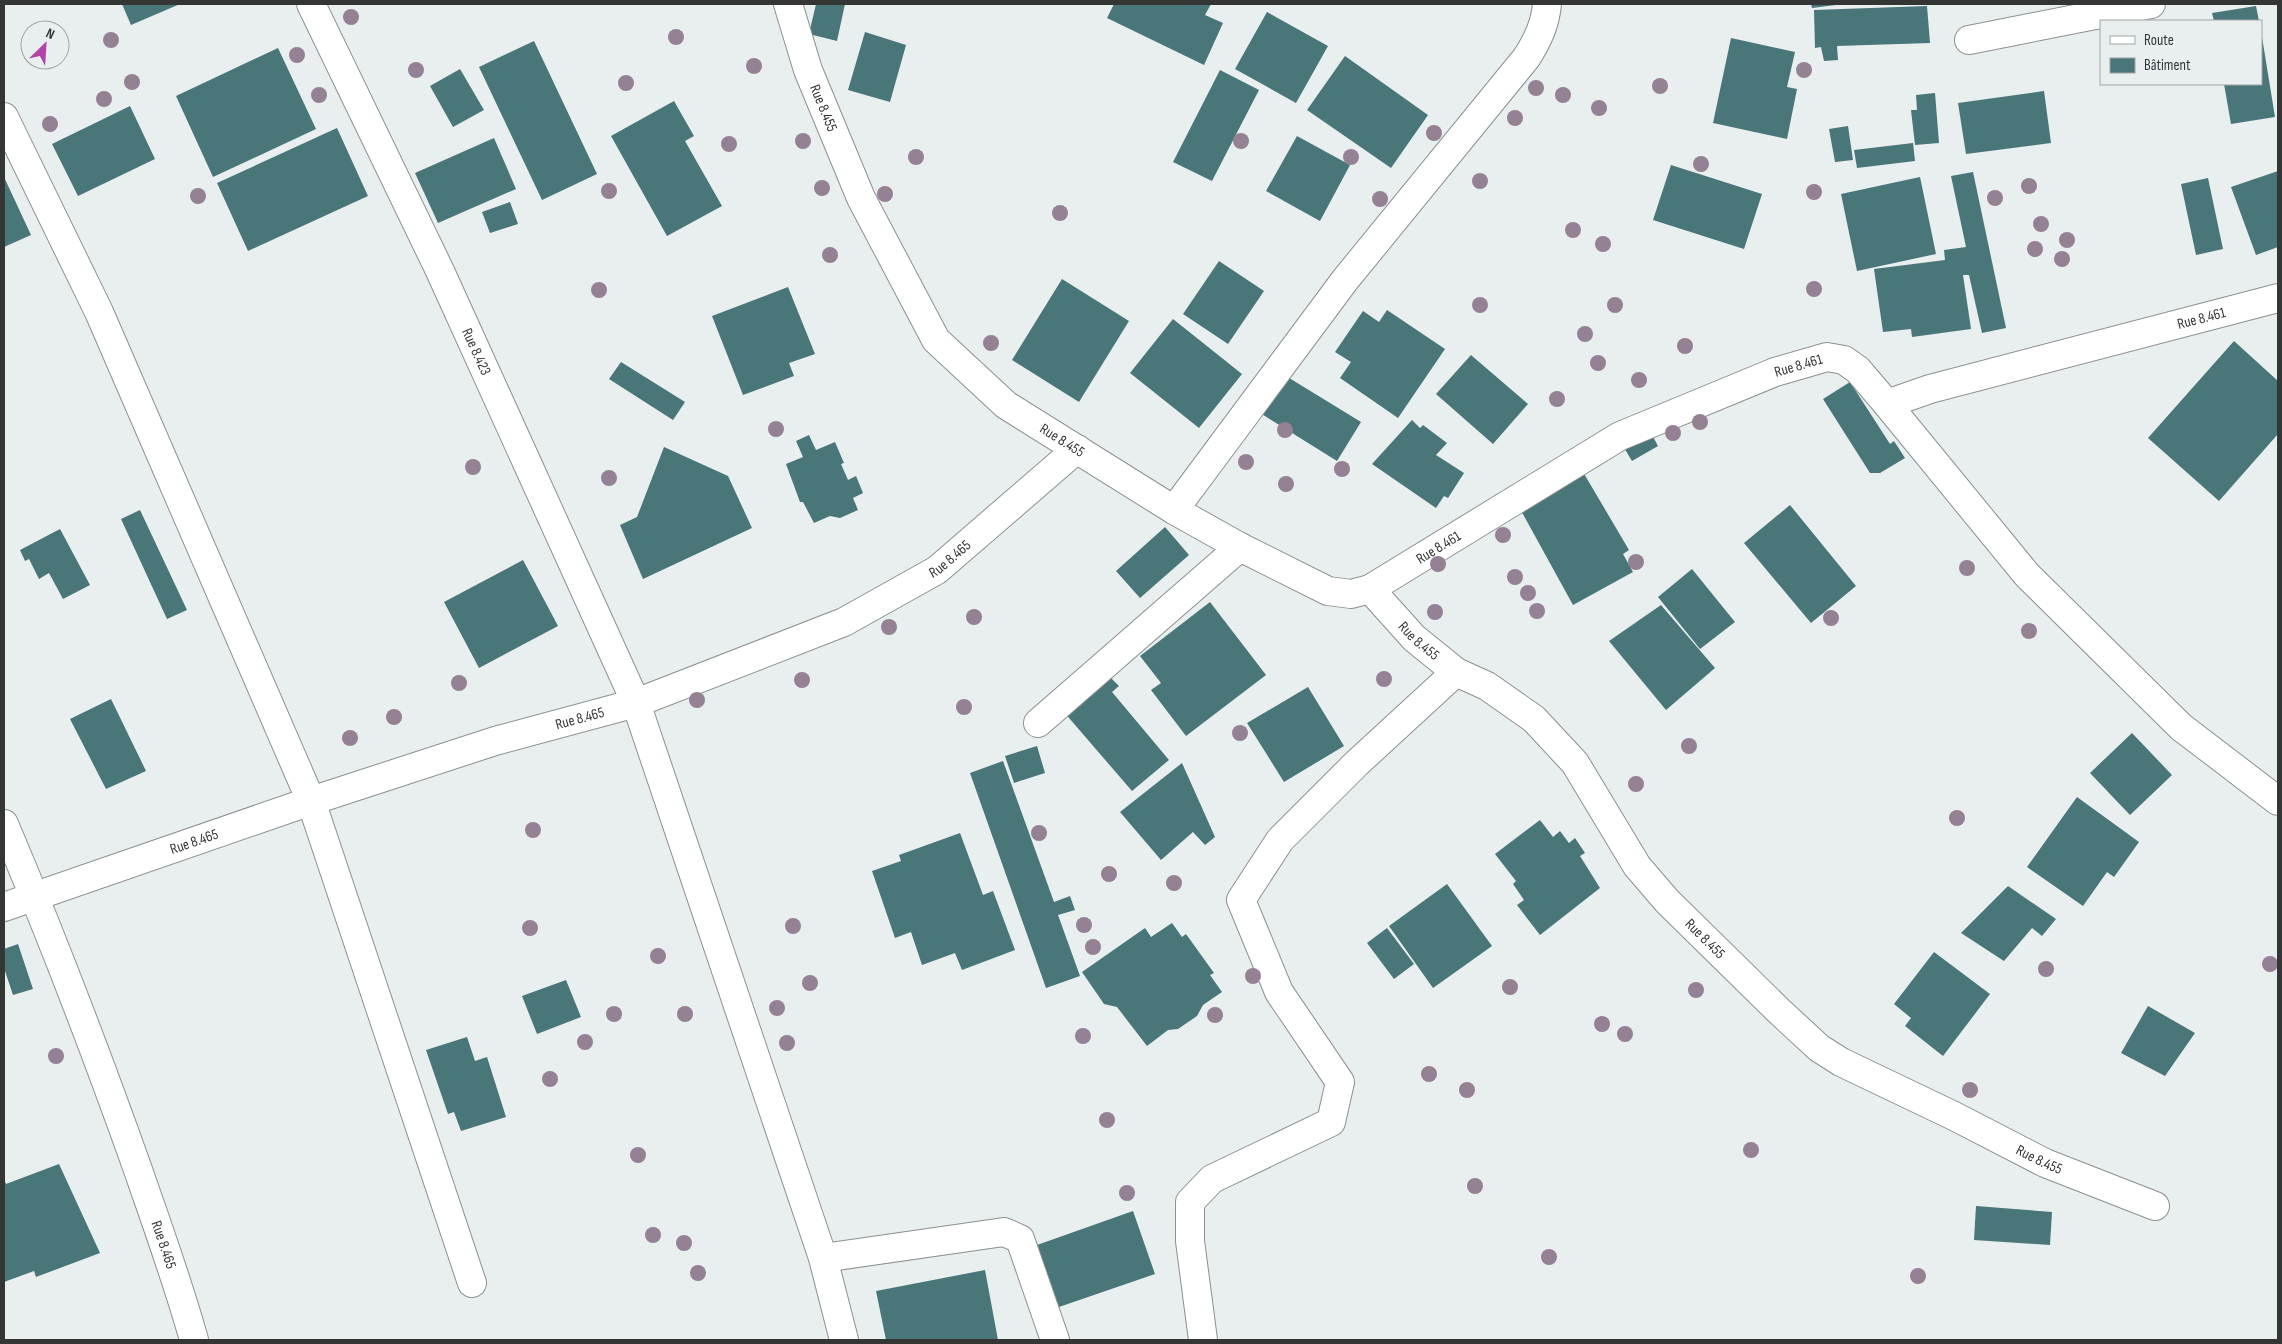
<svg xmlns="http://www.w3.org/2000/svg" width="2282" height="1344" font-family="'Sofia Sans Condensed',sans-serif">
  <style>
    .building { fill: #497678 }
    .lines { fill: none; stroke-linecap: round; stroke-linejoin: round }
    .minor-casing { stroke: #8b9090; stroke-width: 30 }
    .minor { stroke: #fff; stroke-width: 28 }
    .tree { fill: #948194 }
    .labels { text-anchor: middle; stroke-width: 5; stroke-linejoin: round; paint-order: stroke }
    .street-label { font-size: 15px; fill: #343636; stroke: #e9eeee }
  </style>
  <rect width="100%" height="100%" fill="#e9eeee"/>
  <path class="building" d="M122 4H180L131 25Z
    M816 4H845L837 41 809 34Z
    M1114 4H1211L1205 15 1223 23 1204 65 1107 18Z
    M1811 4H1836V5L1812 8Z
    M1927 6 1930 43 1837 46 1838 60 1824 61 1821 47 1815 48 1814 10Z
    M2256 6 2259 21H2214L2212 13Z
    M1267 12 1328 46 1296 103 1235 69Z
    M865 32 906 45 890 102 848 90Z
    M2262 37 2275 117 2231 124 2224 84H2261Z
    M1731 38 1795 52 1787 87 1797 89 1787 139 1713 123Z
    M534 41 597 174 542 200 479 67Z
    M278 48 316 129 213 177 176 96Z
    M1345 56 1428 115 1391 168 1307 110Z
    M460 69 484 110 453 127 430 86Z
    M1220 70 1259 90 1212 181 1173 162Z
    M2044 91 2051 143 1966 154 1958 103Z
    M1935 93 1939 143 1915 145 1911 110H1917L1916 95Z
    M674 101 694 136 685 141 722 206 667 236 611 136Z
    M130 106 155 159 78 196 52 144Z
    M1848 126 1853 160 1835 162 1829 129Z
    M337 128 368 196 248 251 217 183Z
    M1297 136 1350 165 1320 221 1266 191Z
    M494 138 516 189 438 223 415 173Z
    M1913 143 1915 161 1857 168 1854 150Z
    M1671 165 1762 194 1744 249 1653 220Z
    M2278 171V247L2256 255 2231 187Z
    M1973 172 2006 328 1982 333 1969 275H1963L1971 329 1912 337 1911 329 1883 332 1874 269 1945 260 1944 250 1966 247 1951 176Z
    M4 177 31 235 4 247Z
    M1920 177 1936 254 1857 271 1841 194Z
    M2208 178 2223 249 2196 255 2181 184Z
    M510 202 518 224 490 233 482 212Z
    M1219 261 1264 291 1228 344 1183 314Z
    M1062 279 1129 321 1079 402 1012 360Z
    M788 287 815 354 789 363 794 376 743 395 712 316Z
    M1387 310 1445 349 1398 418 1340 378 1351 362 1335 352 1363 311 1379 322Z
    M1173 319 1242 374 1199 428 1130 373Z
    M2234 341 2278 381V434L2219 501 2148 438Z
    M1471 355 1528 404 1493 444 1436 394Z
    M621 362 685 402 673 420 609 379Z
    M1281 373 1361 422 1337 461 1257 411Z
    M1850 382 1890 444 1894 441 1905 458 1880 473H1870L1823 399Z
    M1412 420 1420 428 1423 425 1447 443 1436 455 1464 473 1448 498 1444 496 1436 508 1372 464Z
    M1650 431 1658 446 1632 461 1623 446Z
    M809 435 816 450 835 442 844 463 841 464 848 480 856 476 863 493 853 498 858 510 840 518 830 516 814 523 803 502H800L786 464 803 457 796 441Z
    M664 447 728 476 752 528 643 579 620 525 637 517Z
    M1583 472 1629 550 1623 554 1633 572 1573 605 1519 507Z
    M1790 505 1856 586 1811 623 1744 543Z
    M140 510 187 610 167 619 121 519Z
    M1165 527 1189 555 1140 598 1116 571Z
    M60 529 90 585 63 599 49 573 39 579 29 559 25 561 20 550Z
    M523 560 558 626 479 668 444 602Z
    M1692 569 1735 622 1700 649 1658 597Z
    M1210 602 1266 675 1186 736 1151 690 1161 683 1140 656Z
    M1661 605 1715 668 1666 710 1609 641Z
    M1107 674 1119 686 1112 692 1169 760 1132 791 1063 711Z
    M1308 687 1344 746 1284 782 1247 723Z
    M111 699 146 771 106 789 70 719Z
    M2132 733 2172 775 2130 815 2090 773Z
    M1037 746 1045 773 1014 783 1005 756Z
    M1003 761 1054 902 1070 896 1075 910 1058 915 1080 976 1046 988 970 773Z
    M1182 763 1215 837 1205 845 1193 832 1161 860 1120 812Z
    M2077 797 2139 842 2114 877 2107 872 2083 906 2027 867Z
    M1540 820 1553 837 1560 831 1569 843 1575 838 1585 853 1580 856 1600 888 1540 935 1517 905 1524 900 1513 884 1516 881 1495 854Z
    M960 833 983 895 993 891 1015 950 962 970 955 953 922 965 911 932 895 938 872 871 901 861 899 855Z
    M1447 884 1492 946 1433 988 1389 926Z
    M2008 886 2056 919 2042 936 2032 928 2004 961 1961 933Z
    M1172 923 1182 937 1186 934 1214 973 1210 975 1222 992 1203 1005 1197 1016 1178 1029 1168 1030 1147 1046 1117 1007 1104 1004 1082 972 1145 928 1151 937Z
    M1387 928 1414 964 1394 979 1367 943Z
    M18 944 33 989 13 995 4 968V949Z
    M1934 952 1990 994 1943 1056 1905 1026 1911 1018 1894 1004Z
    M566 980 581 1017 537 1034 522 996Z
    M2148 1006 2195 1033 2165 1076 2121 1053Z
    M467 1037 475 1061 487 1057 506 1117 461 1131 454 1112 448 1114 426 1050Z
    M59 1164 100 1253 36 1277 34 1271 4 1282V1179L6 1184Z
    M1976 1206 2052 1212 2050 1245 1974 1240Z
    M1133 1211 1155 1274 1059 1307 1037 1245Z
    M985 1270 998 1340H886L876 1291Z"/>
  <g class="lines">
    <g class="minor-casing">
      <g id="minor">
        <path id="s1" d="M311 4 440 271 636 703 823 1258 844 1340"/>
        <path id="s2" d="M788 4 808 70 861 198 936 340 1006 405 1174 510 1240 547 1328 591 1351 594 1370 589 1414 638 1456 672 1487 686 1534 719 1575 763 1637 866 1667 901 1779 1011 1819 1048 1841 1062 1954 1116 2045 1163 2155 1206"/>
        <path d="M1969 40 2151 4"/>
        <path d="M4 117 99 312 311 801 472 1283"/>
        <path d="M1887 404 2027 575 2181 727 2278 801"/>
        <path d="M1174 510 1345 280 1527 57C1538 39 1545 25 1547 4"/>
        <path id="s3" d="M1370 589 1620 436 1775 372 1827 357 1844 360 1858 370 1887 404 1930 389 2278 298"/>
        <path d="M1038 723 1240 547"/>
        <path id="s4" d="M4 824C52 937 96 1052 137 1167 157 1225 178 1282 194 1340"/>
        <path id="s5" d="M4 907 311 801 495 741 636 703 844 622 937 570 1077 449"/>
        <path d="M823 1258 1004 1232 1020 1239 1055 1340"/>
        <path d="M1203 1340 1190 1241V1202L1212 1179 1331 1122 1340 1082 1279 992 1241 900 1280 840 1357 763 1456 672"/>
      </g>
    </g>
    <use href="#minor" class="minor"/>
  </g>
  <g class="tree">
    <circle cx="351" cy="17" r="8"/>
    <circle cx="676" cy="37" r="8"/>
    <circle cx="111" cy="40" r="8"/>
    <circle cx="297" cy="55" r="8"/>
    <circle cx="754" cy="66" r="8"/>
    <circle cx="416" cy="70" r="8"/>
    <circle cx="1804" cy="70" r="8"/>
    <circle cx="132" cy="82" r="8"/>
    <circle cx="626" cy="83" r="8"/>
    <circle cx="1660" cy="86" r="8"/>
    <circle cx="1536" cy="88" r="8"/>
    <circle cx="319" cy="95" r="8"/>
    <circle cx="1563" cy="95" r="8"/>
    <circle cx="104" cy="99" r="8"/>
    <circle cx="1599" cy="108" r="8"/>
    <circle cx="1515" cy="118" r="8"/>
    <circle cx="50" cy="124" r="8"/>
    <circle cx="1434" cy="133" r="8"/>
    <circle cx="803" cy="141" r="8"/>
    <circle cx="1241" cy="141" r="8"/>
    <circle cx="729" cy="144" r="8"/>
    <circle cx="916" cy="157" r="8"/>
    <circle cx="1351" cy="157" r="8"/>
    <circle cx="1701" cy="164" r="8"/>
    <circle cx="1480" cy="181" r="8"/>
    <circle cx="2029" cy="186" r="8"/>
    <circle cx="822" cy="188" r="8"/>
    <circle cx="609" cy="191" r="8"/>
    <circle cx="1814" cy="192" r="8"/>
    <circle cx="885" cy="194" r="8"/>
    <circle cx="198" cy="196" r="8"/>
    <circle cx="1995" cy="198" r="8"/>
    <circle cx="1380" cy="199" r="8"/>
    <circle cx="1060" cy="213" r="8"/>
    <circle cx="2041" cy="224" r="8"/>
    <circle cx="1573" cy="230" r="8"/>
    <circle cx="2067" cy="240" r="8"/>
    <circle cx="1603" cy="244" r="8"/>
    <circle cx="2035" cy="249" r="8"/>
    <circle cx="830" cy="255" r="8"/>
    <circle cx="2062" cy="259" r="8"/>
    <circle cx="1814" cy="289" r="8"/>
    <circle cx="599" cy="290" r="8"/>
    <circle cx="1480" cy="305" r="8"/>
    <circle cx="1615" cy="305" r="8"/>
    <circle cx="1585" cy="334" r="8"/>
    <circle cx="991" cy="343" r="8"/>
    <circle cx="1685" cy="346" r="8"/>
    <circle cx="1598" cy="363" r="8"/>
    <circle cx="1639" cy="380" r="8"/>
    <circle cx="1557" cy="399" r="8"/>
    <circle cx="1700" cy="422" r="8"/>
    <circle cx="776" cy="429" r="8"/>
    <circle cx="1285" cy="430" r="8"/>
    <circle cx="1673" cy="433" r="8"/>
    <circle cx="1246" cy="462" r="8"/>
    <circle cx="473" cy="467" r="8"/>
    <circle cx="1342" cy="469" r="8"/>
    <circle cx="609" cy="478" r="8"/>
    <circle cx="1286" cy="484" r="8"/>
    <circle cx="1503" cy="535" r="8"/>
    <circle cx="1636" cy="562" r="8"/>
    <circle cx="1438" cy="564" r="8"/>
    <circle cx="1967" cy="568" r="8"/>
    <circle cx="1515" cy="577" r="8"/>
    <circle cx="1528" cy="593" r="8"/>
    <circle cx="1537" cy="611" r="8"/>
    <circle cx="1435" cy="612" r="8"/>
    <circle cx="974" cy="617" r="8"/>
    <circle cx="1831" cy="618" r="8"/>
    <circle cx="889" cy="627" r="8"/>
    <circle cx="2029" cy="631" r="8"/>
    <circle cx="1384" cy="679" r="8"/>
    <circle cx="802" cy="680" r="8"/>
    <circle cx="459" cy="683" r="8"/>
    <circle cx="697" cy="700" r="8"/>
    <circle cx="964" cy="707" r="8"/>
    <circle cx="394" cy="717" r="8"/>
    <circle cx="1240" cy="733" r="8"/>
    <circle cx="350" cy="738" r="8"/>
    <circle cx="1689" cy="746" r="8"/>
    <circle cx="1636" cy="784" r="8"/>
    <circle cx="1957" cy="818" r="8"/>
    <circle cx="533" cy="830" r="8"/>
    <circle cx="1039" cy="833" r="8"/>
    <circle cx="1109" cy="874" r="8"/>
    <circle cx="1174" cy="883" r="8"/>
    <circle cx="1084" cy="925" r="8"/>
    <circle cx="793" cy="926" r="8"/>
    <circle cx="530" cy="928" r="8"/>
    <circle cx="1093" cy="947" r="8"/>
    <circle cx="658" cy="956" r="8"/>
    <circle cx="2270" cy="964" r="8"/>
    <circle cx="2046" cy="969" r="8"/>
    <circle cx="1253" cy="976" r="8"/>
    <circle cx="810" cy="983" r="8"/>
    <circle cx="1510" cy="987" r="8"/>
    <circle cx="1696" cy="990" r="8"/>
    <circle cx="777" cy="1008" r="8"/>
    <circle cx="614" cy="1014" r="8"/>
    <circle cx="685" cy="1014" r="8"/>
    <circle cx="1215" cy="1015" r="8"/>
    <circle cx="1602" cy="1024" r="8"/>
    <circle cx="1625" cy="1034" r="8"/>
    <circle cx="1083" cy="1036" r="8"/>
    <circle cx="585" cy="1042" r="8"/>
    <circle cx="787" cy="1043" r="8"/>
    <circle cx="56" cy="1056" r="8"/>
    <circle cx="1429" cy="1074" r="8"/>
    <circle cx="550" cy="1079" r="8"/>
    <circle cx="1467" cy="1090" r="8"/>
    <circle cx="1970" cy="1090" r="8"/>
    <circle cx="1107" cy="1120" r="8"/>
    <circle cx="1751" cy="1150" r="8"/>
    <circle cx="638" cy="1155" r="8"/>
    <circle cx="1475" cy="1186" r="8"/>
    <circle cx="1127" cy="1193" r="8"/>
    <circle cx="653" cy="1235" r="8"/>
    <circle cx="684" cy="1243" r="8"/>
    <circle cx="1549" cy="1257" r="8"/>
    <circle cx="698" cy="1273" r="8"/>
    <circle cx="1918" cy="1276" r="8"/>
  </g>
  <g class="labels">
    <g class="street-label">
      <text dy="5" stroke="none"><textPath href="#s2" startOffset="110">Rue 8.455</textPath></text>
      <text dy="5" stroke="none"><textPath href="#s3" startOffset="920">Rue 8.461</textPath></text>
      <text dy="5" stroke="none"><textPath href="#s1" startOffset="385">Rue 8.423</textPath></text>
      <text dy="5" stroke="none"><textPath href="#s3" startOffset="485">Rue 8.461</textPath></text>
      <text dy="5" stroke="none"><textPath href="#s2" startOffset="530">Rue 8.455</textPath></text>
      <text dy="5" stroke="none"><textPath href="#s3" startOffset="80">Rue 8.461</textPath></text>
      <text dy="5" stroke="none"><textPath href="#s5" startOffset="1011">Rue 8.465</textPath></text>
      <text dy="5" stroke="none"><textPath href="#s2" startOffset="950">Rue 8.455</textPath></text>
      <text dy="5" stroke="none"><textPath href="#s5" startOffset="606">Rue 8.465</textPath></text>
      <text dy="5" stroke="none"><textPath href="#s5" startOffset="201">Rue 8.465</textPath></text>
      <text dy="5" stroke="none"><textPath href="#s2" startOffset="1370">Rue 8.455</textPath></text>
      <text dy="5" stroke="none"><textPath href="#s2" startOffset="1775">Rue 8.455</textPath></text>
      <text dy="5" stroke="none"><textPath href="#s4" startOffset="450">Rue 8.465</textPath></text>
    </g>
  </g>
  <rect width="2282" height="1344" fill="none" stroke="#343636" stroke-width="10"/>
  <rect x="2100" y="20" width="162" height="65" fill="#e9eeee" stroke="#a1a4a4"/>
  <rect x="2110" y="36" width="25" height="8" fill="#ffffff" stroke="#a1a4a4"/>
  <text x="2144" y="45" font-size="15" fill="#343636">Route</text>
  <rect x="2110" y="58" width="25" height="15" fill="#497678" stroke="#a1a4a4"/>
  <text x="2144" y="70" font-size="15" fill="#343636">Bâtiment</text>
  <g transform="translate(45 45) rotate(25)"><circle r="24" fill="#e9eeee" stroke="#a1a4a4"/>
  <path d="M0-4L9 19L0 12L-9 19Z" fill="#af45a6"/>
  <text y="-8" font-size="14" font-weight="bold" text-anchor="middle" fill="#343636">N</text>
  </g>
</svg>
